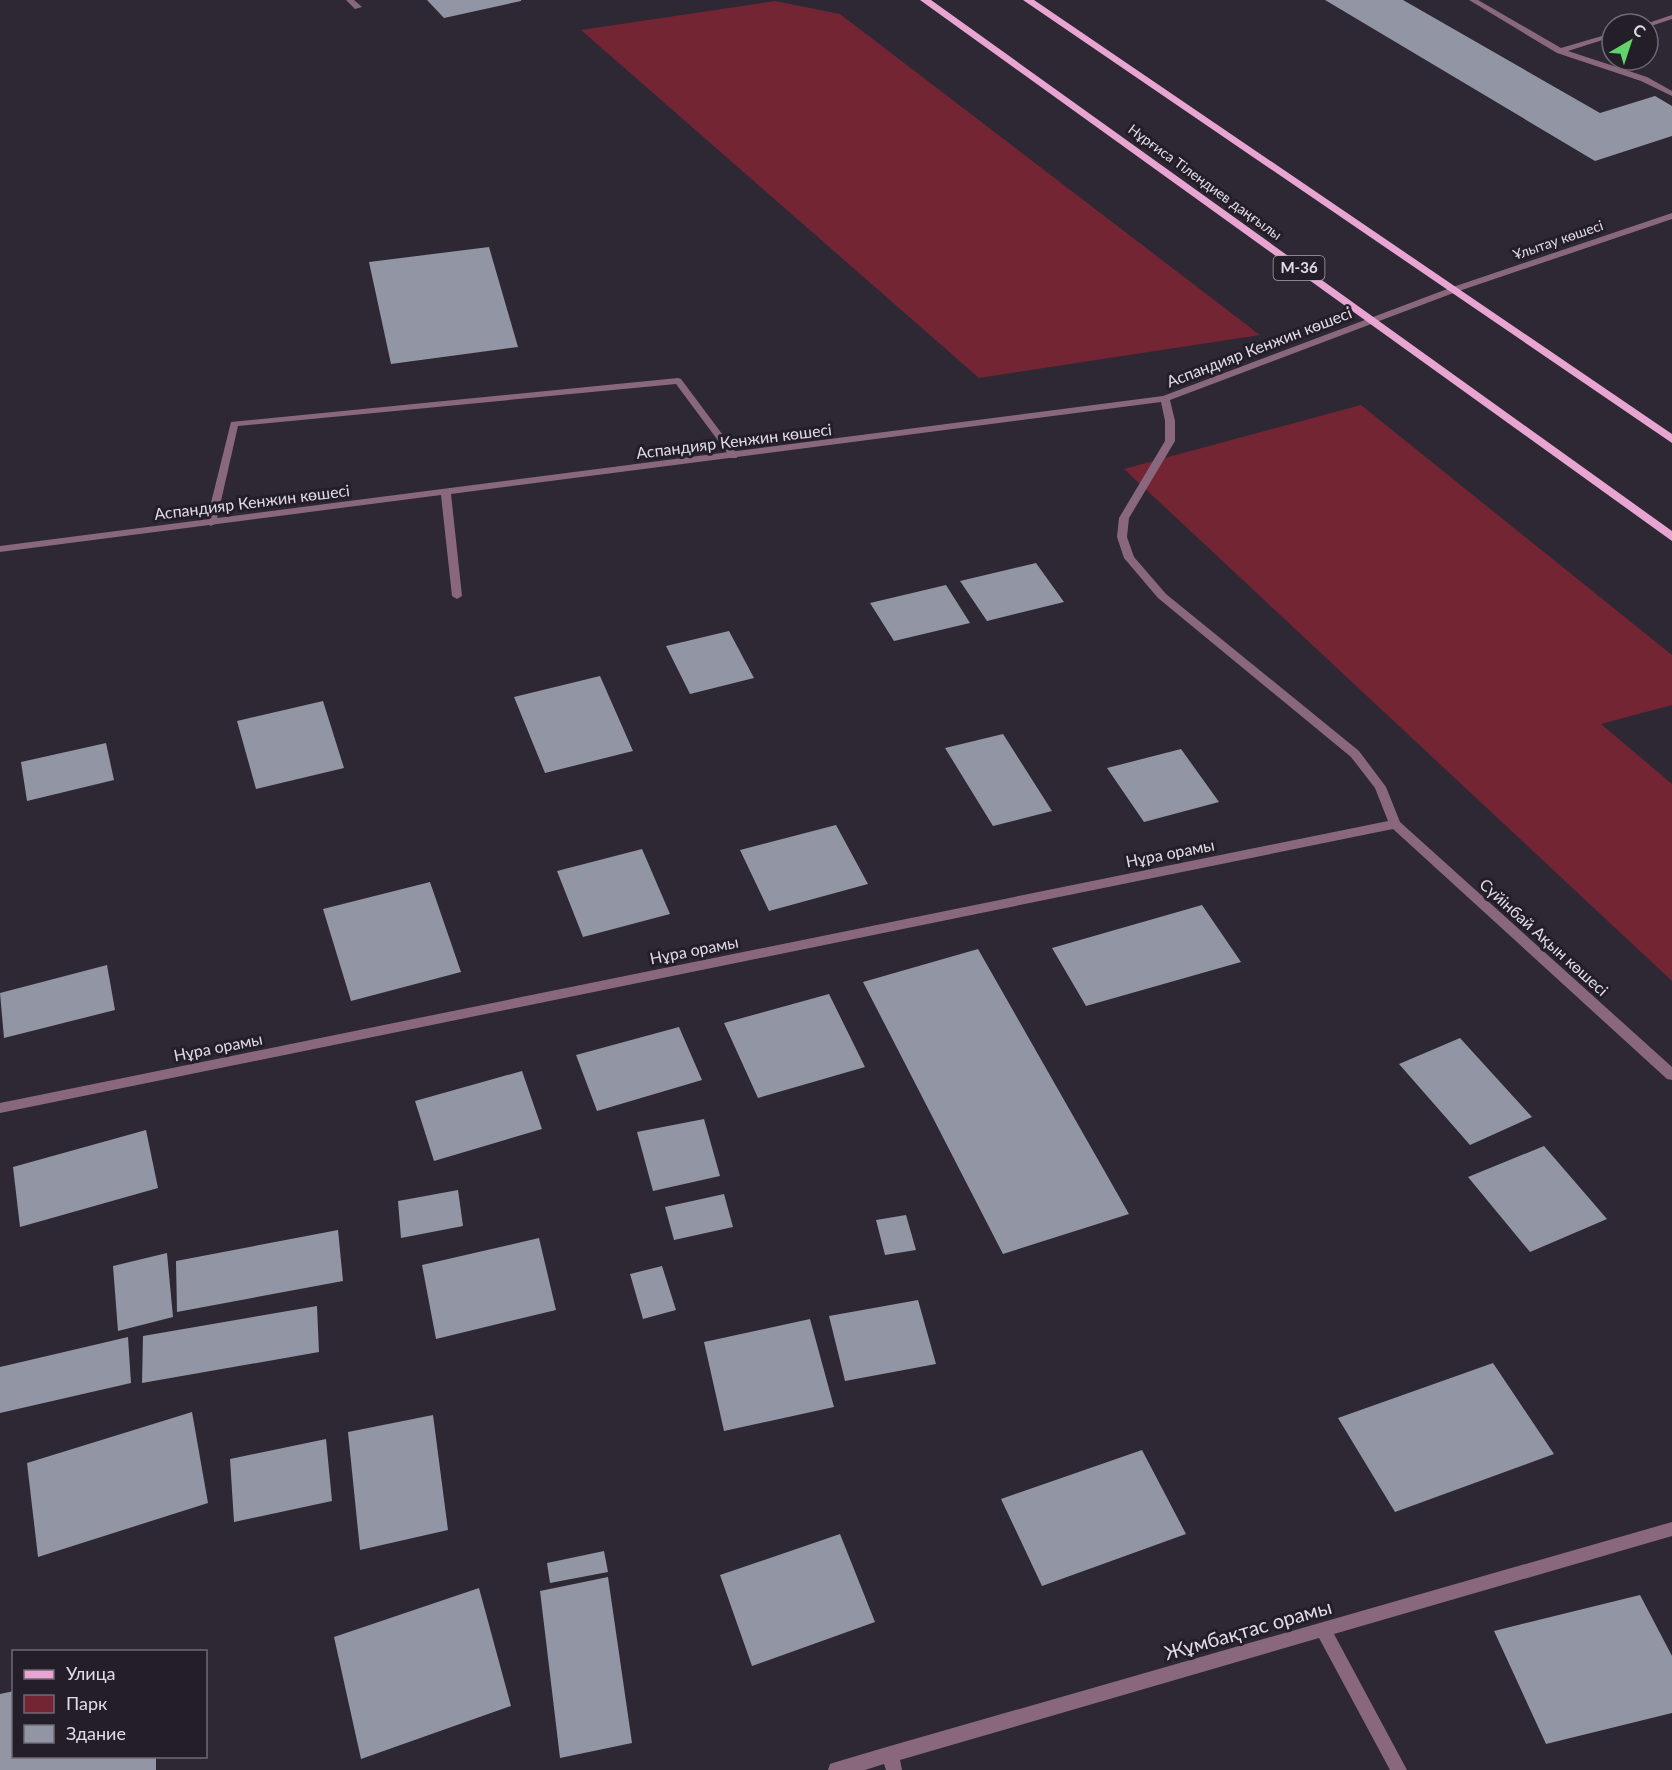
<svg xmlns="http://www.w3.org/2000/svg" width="1672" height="1770" font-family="Lato,sans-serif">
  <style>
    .green { fill: #732534 }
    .building { fill: #9295a4 }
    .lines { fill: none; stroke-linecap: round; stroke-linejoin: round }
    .service { fill: #89687d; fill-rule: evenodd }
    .minor { fill: #89687d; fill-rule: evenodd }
    .primary { fill: #e9a5d1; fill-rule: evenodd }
    .labels { text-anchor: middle; stroke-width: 6; stroke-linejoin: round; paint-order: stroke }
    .far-street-label { font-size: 14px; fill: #e1dde5; stroke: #241e29 }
    .shield { fill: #241e29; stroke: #a8a4ad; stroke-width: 1.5 }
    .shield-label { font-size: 15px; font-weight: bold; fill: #e1dde5 }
    .street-label { font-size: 16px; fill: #e1dde5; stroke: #241e29 }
    .near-street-label { font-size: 20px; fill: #e1dde5; stroke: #241e29 }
  </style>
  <rect width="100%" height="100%" fill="#2d2833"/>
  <path class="green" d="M775 1 840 14 1260 335 979 378 581 30Z
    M1361 405 1672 655V705L1601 724 1672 784V981L1124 469Z"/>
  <path class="building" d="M427 0H521V1L444 18Z
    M1325 0H1403L1600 113 1655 96 1672 106V136L1595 161Z
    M489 247 518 347 391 364 369 262Z
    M1036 563 1064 602 987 621 960 581Z
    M946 585 970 623 894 641 870 603Z
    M729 631 754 678 690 694 666 646Z
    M600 676 633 751 545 773 514 697Z
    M323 701 344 768 256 789 237 721Z
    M1003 734 1052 811 993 826 945 748Z
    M106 743 114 780 27 801 21 762Z
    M1181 749 1219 802 1144 822 1107 768Z
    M836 825 868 884 769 911 740 850Z
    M642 849 670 914 583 937 557 871Z
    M430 882 461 972 351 1001 323 909Z
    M1202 905 1241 962 1086 1006 1052 948Z
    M978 949 1129 1214 1003 1254 863 982Z
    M107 965 115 1010 4 1038 0 993Z
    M829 994 865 1067 758 1098 724 1023Z
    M679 1027 702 1080 597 1111 576 1055Z
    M1460 1038 1532 1117 1470 1145 1399 1064Z
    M522 1071 542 1129 434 1161 415 1101Z
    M704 1119 720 1176 653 1191 637 1132Z
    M146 1130 158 1188 20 1227 13 1167Z
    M1544 1146 1607 1219 1530 1252 1468 1177Z
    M458 1190 463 1226 401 1238 398 1201Z
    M724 1194 733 1227 674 1240 665 1207Z
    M906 1215 916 1250 885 1255 876 1220Z
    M338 1230 343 1281 177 1312 176 1261Z
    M539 1238 556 1310 436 1339 422 1265Z
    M167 1253 173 1317 118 1331 113 1266Z
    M662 1266 676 1310 643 1319 630 1274Z
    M918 1300 936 1364 845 1381 829 1316Z
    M317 1306 319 1352 142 1383 143 1336Z
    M810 1319 834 1407 724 1431 704 1342Z
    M128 1337 131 1383 0 1413V1367Z
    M1493 1363 1554 1454 1395 1512 1338 1418Z
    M192 1412 208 1503 38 1557 27 1463Z
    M433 1415 448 1530 360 1550 348 1432Z
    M326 1439 332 1501 234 1522 230 1459Z
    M1142 1450 1186 1534 1042 1586 1001 1499Z
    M840 1534 875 1622 752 1666 720 1575Z
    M604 1551 608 1572 550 1583 547 1563Z
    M608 1577 632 1743 560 1758 540 1591Z
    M479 1588 511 1706 361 1759 334 1637Z
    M1640 1595 1672 1656V1713L1546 1744 1494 1631Z
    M14 1691V1756H156V1770H0V1694Z"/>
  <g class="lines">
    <path class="service" d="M346 0H354L362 7 355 9Z
      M1469 0H1478L1561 48 1612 33V37L1568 51 1647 77 1672 91V96L1641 81 1557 53Z
      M1672 15V19L1648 27V24H1645Z
      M678 378 681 379 737 454V458H731L676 384 238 426 216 523 211 526 206 523 231 422Z"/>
    <path class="minor" d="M1672 213V219L1456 292 1170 400 1175 421V441L1129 518 1127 537 1134 557 1166 594 1359 751 1386 787 1400 822 1672 1067V1080L1667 1079 1393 829 0 1113V1103L1388 821 1375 788 1351 757 1158 598 1124 558 1117 537 1119 518 1165 441V421L1161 402 451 494 462 596 457 599 452 596 441 495 0 552V546L1163 396 1450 288Z
      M1672 1522V1536L1334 1634 1407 1770H1390L1319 1638 900 1760 902 1770H886L884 1764 865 1770H828L830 1764 836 1762 890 1746Z"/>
    <path class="primary" d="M920 0H931L1672 531V541Z
      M1023 0H1034L1672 434V443Z"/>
  </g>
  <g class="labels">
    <g class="far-street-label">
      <text transform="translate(1205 182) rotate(36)" y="5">Нұрғиса Тілендиев даңғылы</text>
      <text transform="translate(1558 240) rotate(-19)" y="5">Ұлытау көшесі</text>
    </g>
    <rect class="shield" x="1273.5" y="256" width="51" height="24" rx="4.5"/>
    <g class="shield-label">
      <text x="1299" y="273">M-36</text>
    </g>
    <g class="street-label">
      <text transform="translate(1259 347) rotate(-21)" y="6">Аспандияр Кенжин көшесі</text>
      <text transform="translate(734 441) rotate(-7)" y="6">Аспандияр Кенжин көшесі</text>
      <text transform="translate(252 502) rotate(-7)" y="6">Аспандияр Кенжин көшесі</text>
      <text transform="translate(1170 853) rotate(-11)" y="6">Нұра орамы</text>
      <text transform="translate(1544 937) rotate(42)" y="6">Сүйінбай Ақын көшесі</text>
      <text transform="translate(694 950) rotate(-11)" y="6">Нұра орамы</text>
      <text transform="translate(218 1047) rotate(-11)" y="6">Нұра орамы</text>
    </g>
    <g class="near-street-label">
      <text transform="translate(1248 1630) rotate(-16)" y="7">Жұмбақтас орамы</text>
    </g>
  </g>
  <rect x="12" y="1650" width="195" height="108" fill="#241e29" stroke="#706a74" stroke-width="1.5"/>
  <rect x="24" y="1670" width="30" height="9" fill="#e9a5d1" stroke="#706a74" stroke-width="1.5"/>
  <text x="66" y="1680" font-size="18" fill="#e1dde5">Улица</text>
  <rect x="24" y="1695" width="30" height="18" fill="#732534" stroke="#706a74" stroke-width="1.5"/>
  <text x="66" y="1710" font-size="18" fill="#e1dde5">Парк</text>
  <rect x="24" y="1725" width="30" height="18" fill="#9295a4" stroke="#706a74" stroke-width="1.5"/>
  <text x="66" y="1740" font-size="18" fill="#e1dde5">Здание</text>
  <g transform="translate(1630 42) rotate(39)"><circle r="28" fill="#241e29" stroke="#706a74" stroke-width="1.5"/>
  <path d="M0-4.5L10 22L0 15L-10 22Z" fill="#61d56a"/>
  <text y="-9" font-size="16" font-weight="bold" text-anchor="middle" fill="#e1dde5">С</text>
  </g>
</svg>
